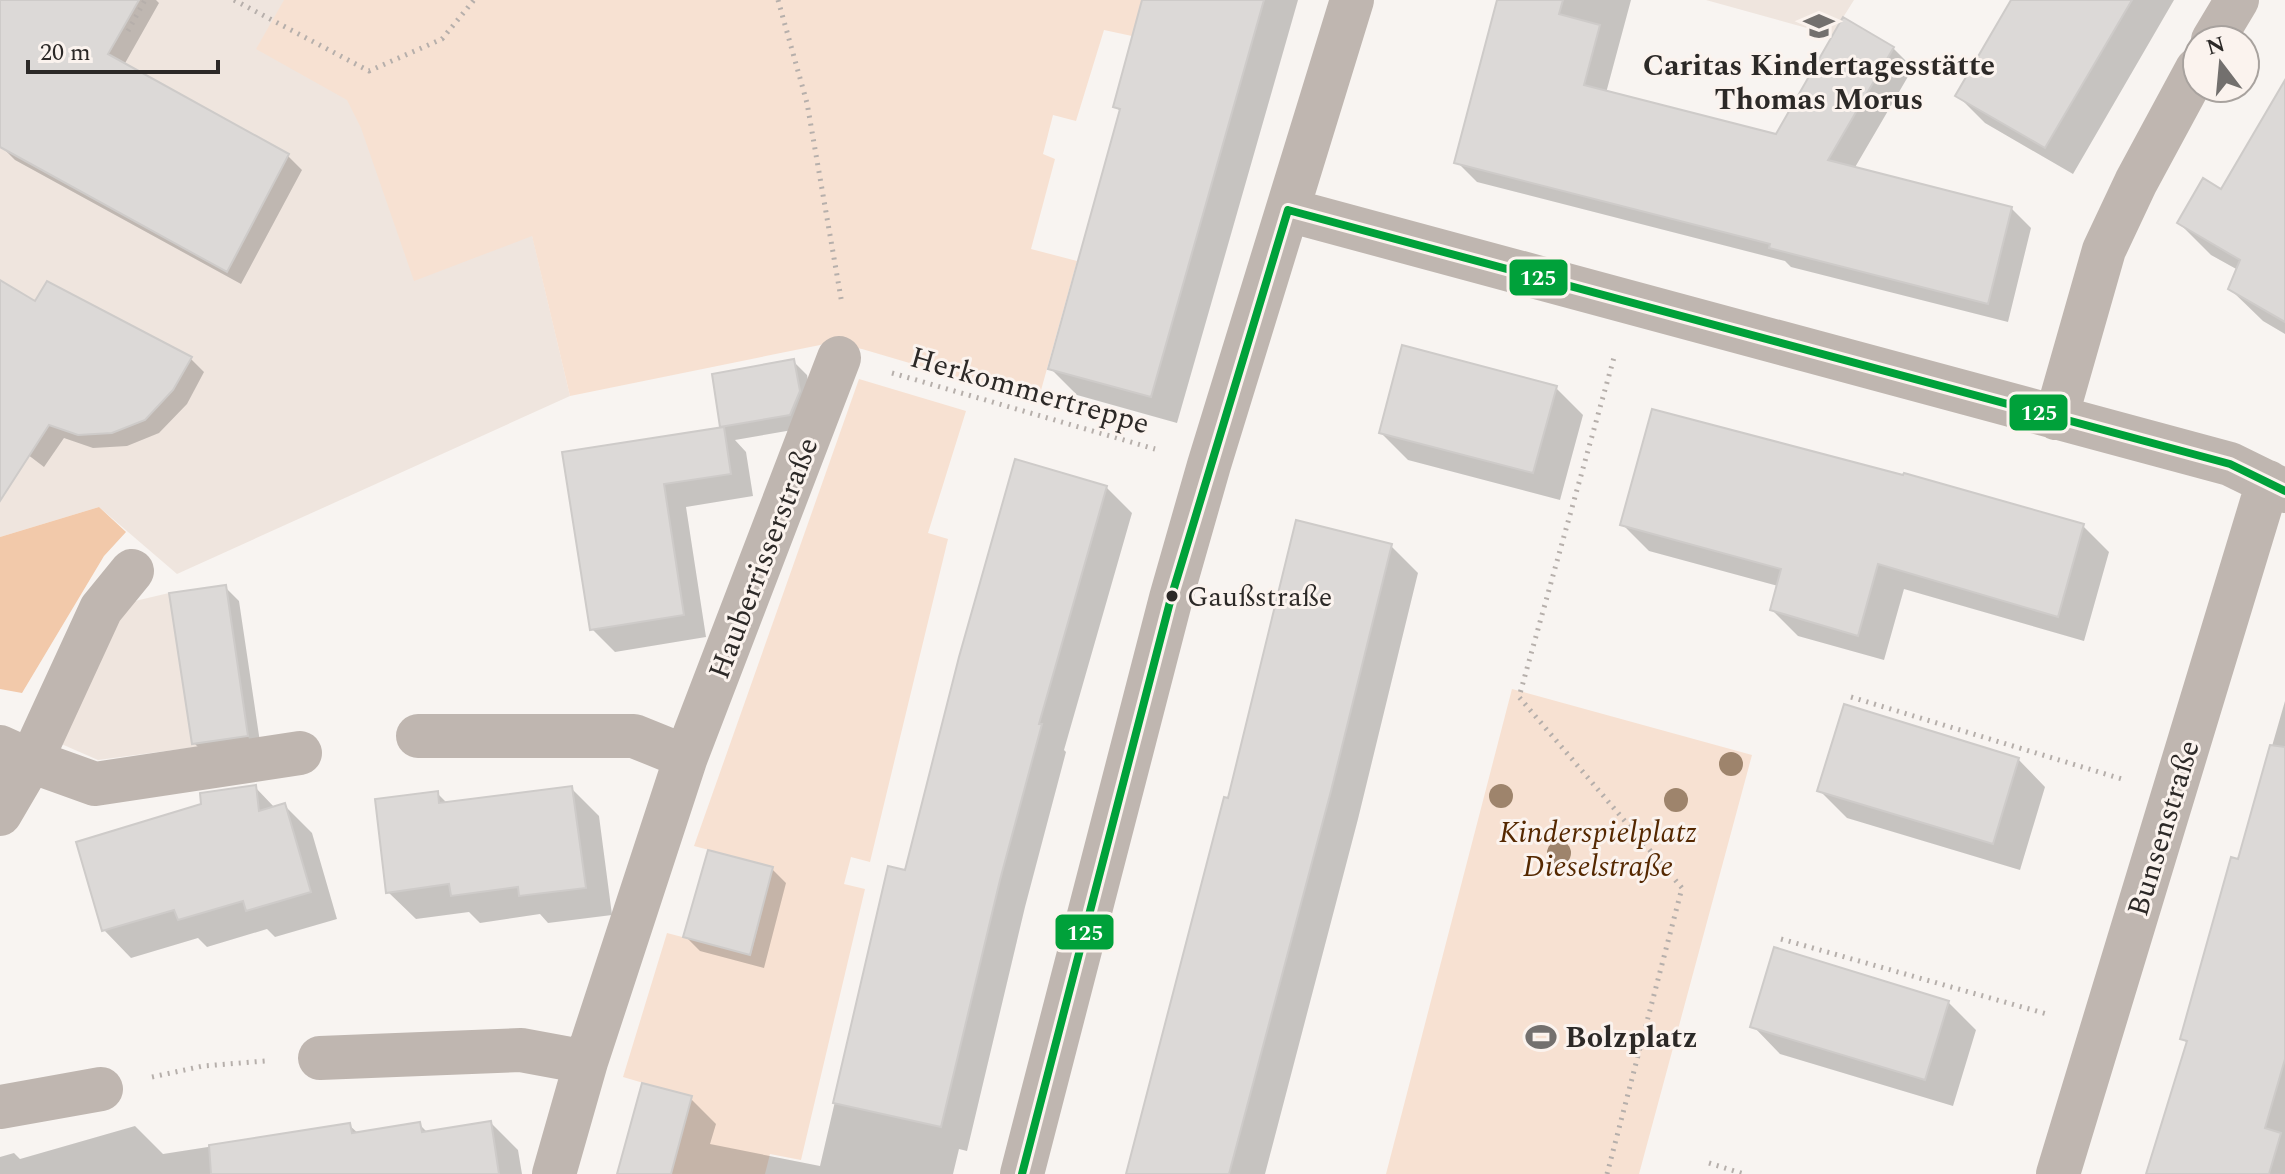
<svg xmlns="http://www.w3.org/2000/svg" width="2285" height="1174" font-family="Spectral,serif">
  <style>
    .built { fill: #efe5de }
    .green { fill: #f7e1d2 }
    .forest { fill: #f2c9aa }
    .shadow { fill: #0003 }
    .building { fill: #dcd9d7; stroke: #cecbc9; stroke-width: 2 }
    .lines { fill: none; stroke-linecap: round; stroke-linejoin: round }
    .path { stroke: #b6afab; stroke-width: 5; stroke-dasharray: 2 6; stroke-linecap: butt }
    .minor { stroke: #bfb6b0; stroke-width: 44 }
    .bus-1-casing { stroke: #fbf3ee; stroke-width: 14 }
    .bus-1 { stroke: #00a13a; stroke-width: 8 }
    .tree { fill: #9e846c }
    .bus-dot { fill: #2c2927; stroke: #fbf3ee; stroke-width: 3 }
    .labels { text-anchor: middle; stroke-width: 6; stroke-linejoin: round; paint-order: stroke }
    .bus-label { font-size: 28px; fill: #2c2927; stroke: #fbf3ee; text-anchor: start }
    .poi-label { font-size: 30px; font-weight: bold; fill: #2c2927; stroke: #fbf3ee }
    .street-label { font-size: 30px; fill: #2c2927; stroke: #fbf3ee }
    .park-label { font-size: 30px; font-style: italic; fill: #552800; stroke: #fbf3ee }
    .line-badge { stroke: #fbf3ee; stroke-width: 3 }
    .badge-label { font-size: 22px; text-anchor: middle; font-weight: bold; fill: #fff }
  </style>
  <rect width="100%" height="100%" fill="#f8f4f1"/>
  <path class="built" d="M0 0H387L532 235 570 396 177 574 99 507 0 537Z
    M1706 0H1854L1832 35Z
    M226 585 249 740 98 760 43 736 101 609 169 593Z"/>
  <path class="green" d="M284 0H1143L1132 36 1104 30 1076 121 1053 115 1043 154 1055 159 1031 249 1077 261 1038 401 862 349 830 343 570 396 532 236 414 281 361 128 347 100 256 49Z
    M859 379 966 411 928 533 948 539 870 862 851 857 844 884 865 889 801 1160 770 1154 765 1174H671L691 1097 623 1077 667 933 751 955 773 867 694 846Z
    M1512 689 1752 755 1639 1174H1386Z"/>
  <path class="forest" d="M99 507 126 532 104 556 22 693 0 689V537Z"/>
  <path class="shadow" d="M0 0H156L159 3 124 65 288 156 302 170 241 284 15 160 1 146Z
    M1144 0H1298L1177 423 1077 395 1050 368 1121 112 1115 106Z
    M1499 0H1631L1606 93 1777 136 1893 48 1913 68 1854 169 2011 208 2031 228 2008 322 1791 267 1785 261 1477 182 1457 162Z
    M2014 0H2174L2073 174 1985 123 1958 96Z
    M2285 84V334L2263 321 2230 289 2238 270 2211 255 2179 223 2222 192Z
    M36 303 190 358 204 372 187 404 159 433 127 446 93 448 64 438 44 467 19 448 0 428V314Z
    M793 361 807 375 813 406 804 428 735 440 746 452 753 496 686 507 706 637 615 652 592 629 564 454 725 429 722 426Z
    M1556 388 1583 415 1560 500 1408 460 1381 433Z
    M1106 487 1132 513 1064 750 1066 752 1025 907 967 1151 959 1149 953 1174H619L690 1098 716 1124 710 1144 820 1166 889 869 906 873Z
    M1623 525 2083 526 2109 552 2084 641 1904 589 1884 660 1798 636 1772 610 1778 586 1649 551Z
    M1391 546 1418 573 1358 819 1265 1174H1127L1229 801Z
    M225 587 239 601 261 749 208 757 194 743Z
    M2285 701V1174H2148L2188 1044 2182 1038 2239 861Z
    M2018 759 2045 787 2020 870 1847 818 1820 791Z
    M255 787 275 808 284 805 312 833 337 919 275 937 267 929 207 947 198 938 131 958 104 930Z
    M572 789 599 816 612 915 548 923 540 914 480 923 469 912 416 919 388 892 437 793 448 804Z
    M772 869 786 883 764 968 700 951 686 937Z
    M1948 1002 1976 1030 1953 1106 1780 1054 1753 1026Z
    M491 1123 518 1150 522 1174H0V1157L14 1153 20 1159 135 1126 163 1154 349 1125 359 1134 420 1125 428 1133Z"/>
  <path class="building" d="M0 0H139L108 54 289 154 227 272 0 147Z
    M1142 0H1264L1151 397 1048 369 1120 109 1113 107Z
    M1497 0H1563L1559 14 1600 25 1584 85 1776 134 1843 17 1894 47 1828 160 2012 207 1988 304 1769 248 1770 244 1454 163Z
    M2011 0H2132L2045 148 1955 96Z
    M2285 80V322L2228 289 2240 260 2177 223 2203 178 2221 189Z
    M0 280 35 301 47 281 192 357 173 390 145 420 112 433 78 435 49 425 0 501Z
    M1402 345 1557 386 1533 473 1379 433Z
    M794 359 800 391 790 415 720 427 712 374Z
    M1652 409 1903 475 1904 473 2084 524 2058 617 1878 564 1858 636 1770 610 1781 569 1620 525Z
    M724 427 731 474 664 484 684 615 590 630 562 452Z
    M1015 459 1107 486 1039 724H1042L1000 880 941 1127 833 1103 888 866 905 870 959 657Z
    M1296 520 1392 544 1331 791 1229 1174H1126L1224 797 1228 798Z
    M226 585 248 736 192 744 169 593Z
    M1844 704 2019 758 1993 844 1817 791Z
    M2270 745 2285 747V1059L2265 1128 2281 1133 2269 1174H2146L2187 1041 2180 1039 2231 857 2238 859Z
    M256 785 259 811 285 803 311 892 246 911 243 901 178 920 174 910 102 931 76 842 201 804 200 793Z
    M572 786 586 888 519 896 518 887 451 896 449 884 386 893 375 799 438 791 439 803Z
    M708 850 773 867 750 955 683 937Z
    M1774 947 1949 1001 1925 1080 1750 1027Z
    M642 1083 692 1096 671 1174H617Z
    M491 1121 499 1174H211L209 1145 350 1123 352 1133 420 1122 422 1132Z"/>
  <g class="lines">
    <path class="path" d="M234 0 369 71 442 39 474 0
      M778 0 807 103 842 304
      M128 31 145 0
      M892 373 1155 449
      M1851 697 2122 779
      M1781 939 2047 1014
      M152 1077 203 1066 265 1061
      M1709 1163 1744 1174
      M1607 1174 1682 888 1519 697 1615 354"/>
    <path class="minor" d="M2213 40 2237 0
      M1288 210 2230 464 2285 491
      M2056 418 2104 250 2136 182 2197 69
      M418 736H634L686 757
      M0 747 31 761 95 784 300 753
      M0 814 31 761 101 609 132 571
      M320 1058 521 1050 586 1062
      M0 1107 101 1089
      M554 1174 586 1062 686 757 839 358
      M1022 1174 1171 598 1209 465 1352 0
      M2058 1174 2268 482"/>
    <g class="bus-1-casing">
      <path id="bus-1" d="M1288 210 2230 464 2285 491
        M1022 1174 1171 598 1288 210"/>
    </g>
    <use href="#bus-1" class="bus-1"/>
  </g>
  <g class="tree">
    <circle cx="1731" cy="764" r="12"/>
    <circle cx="1501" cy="796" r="12"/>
    <circle cx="1676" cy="800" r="12"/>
    <circle cx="1559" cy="853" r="12"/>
  </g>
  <defs>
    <g id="school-bare" transform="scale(2.4)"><path d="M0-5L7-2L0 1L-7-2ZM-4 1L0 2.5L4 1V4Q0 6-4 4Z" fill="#73706e" stroke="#fbf3ee" stroke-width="2.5" paint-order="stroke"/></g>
    <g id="stadium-bare" transform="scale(2.4)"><path d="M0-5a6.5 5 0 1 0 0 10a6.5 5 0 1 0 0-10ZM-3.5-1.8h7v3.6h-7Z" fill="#73706e" stroke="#fbf3ee" stroke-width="2.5" paint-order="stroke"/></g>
  </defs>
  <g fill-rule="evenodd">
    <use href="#school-bare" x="1819" y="26"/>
    <use href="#stadium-bare" x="1541" y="1037"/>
  </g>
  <circle class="bus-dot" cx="1172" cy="596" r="7"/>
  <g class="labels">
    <g class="bus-label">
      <text x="1187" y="606">Gaußstraße</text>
    </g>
    <g class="poi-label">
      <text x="1819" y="75">Caritas Kindertagesstätte<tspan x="1819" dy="34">Thomas Morus</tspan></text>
      <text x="1565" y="1047" text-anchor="start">Bolzplatz</text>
    </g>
    <g class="street-label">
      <text transform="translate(1030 390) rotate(16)" y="10">Herkommertreppe</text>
      <text transform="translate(763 558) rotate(-69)" y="10">Hauberrisserstraße</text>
      <text transform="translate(2163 828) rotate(-73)" y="10">Bunsenstraße</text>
    </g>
    <g class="park-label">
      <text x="1598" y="842">Kinderspielplatz<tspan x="1598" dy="34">Dieselstraße</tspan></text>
    </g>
  </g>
  <g class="line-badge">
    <rect x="1508" y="258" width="61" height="39" rx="8" fill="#00a13a"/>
    <rect x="2008" y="393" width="61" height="39" rx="8" fill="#00a13a"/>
    <rect x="1054" y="913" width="61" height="38" rx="8" fill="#00a13a"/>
  </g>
  <g class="badge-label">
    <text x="1538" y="285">125</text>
    <text x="2039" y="420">125</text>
    <text x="1085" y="940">125</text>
  </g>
  <g transform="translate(2221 64) rotate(344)"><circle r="38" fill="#fbf3ee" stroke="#a8a29e" stroke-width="2"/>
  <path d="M0-6L14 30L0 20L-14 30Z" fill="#73706e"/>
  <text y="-12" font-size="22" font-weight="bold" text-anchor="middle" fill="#2c2927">N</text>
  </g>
  <path d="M28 60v12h190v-12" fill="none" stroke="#2c2927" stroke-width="4"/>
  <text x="40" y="60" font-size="24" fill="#2c2927" stroke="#fbf3ee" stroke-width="6" paint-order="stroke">20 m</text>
</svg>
